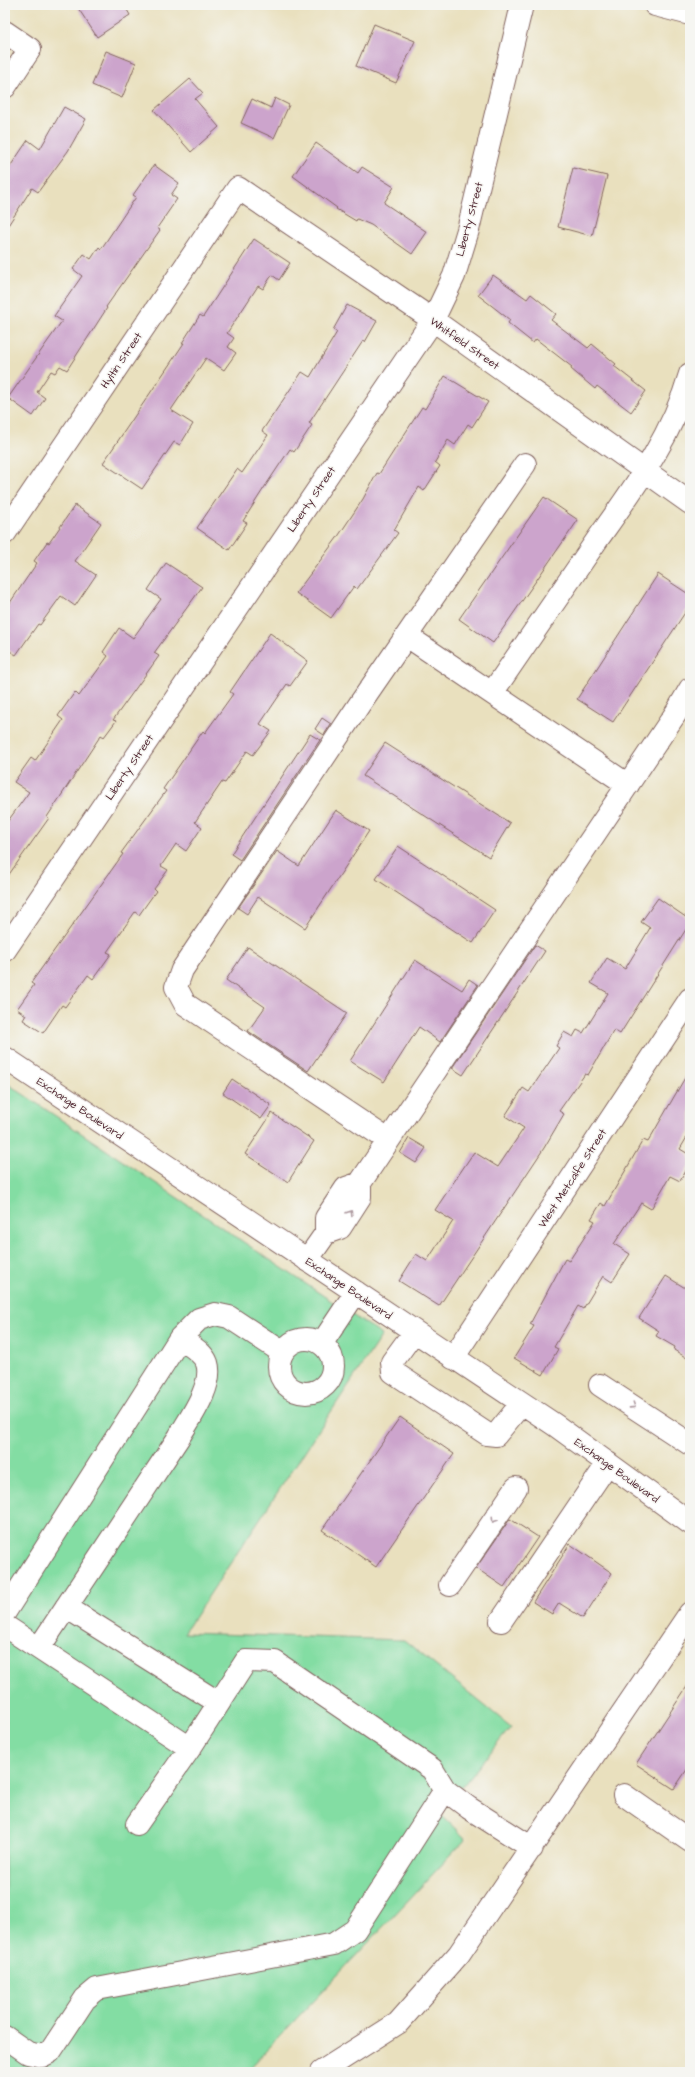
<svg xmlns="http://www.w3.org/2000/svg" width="695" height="2077" font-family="'Architects Daughter',sans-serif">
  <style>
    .green { fill: #83dda3; stroke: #667e67 }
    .building { fill: #cca4cc }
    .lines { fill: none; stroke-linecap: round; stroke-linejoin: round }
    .minor-casing { stroke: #82635e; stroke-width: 24 }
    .minor { stroke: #fff; stroke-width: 22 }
    .oneway { stroke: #ae9aa0 }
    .labels { text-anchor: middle; stroke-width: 3; stroke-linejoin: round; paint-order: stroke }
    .street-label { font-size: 11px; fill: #4a1f2b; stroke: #f6f6f2 }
  </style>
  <rect width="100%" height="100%" fill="#f6f6f2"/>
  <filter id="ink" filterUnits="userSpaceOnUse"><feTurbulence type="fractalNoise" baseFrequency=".025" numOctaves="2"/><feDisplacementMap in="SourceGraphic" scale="8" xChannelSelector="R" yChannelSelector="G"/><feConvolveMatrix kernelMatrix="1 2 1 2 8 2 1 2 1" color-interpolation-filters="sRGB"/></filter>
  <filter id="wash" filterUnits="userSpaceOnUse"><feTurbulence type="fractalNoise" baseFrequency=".012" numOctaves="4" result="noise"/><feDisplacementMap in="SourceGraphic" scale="16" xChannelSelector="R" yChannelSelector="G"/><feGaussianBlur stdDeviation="0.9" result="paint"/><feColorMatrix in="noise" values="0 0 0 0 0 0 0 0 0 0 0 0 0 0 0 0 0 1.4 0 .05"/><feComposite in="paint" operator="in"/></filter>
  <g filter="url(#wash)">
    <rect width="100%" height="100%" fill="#e9e0be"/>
    <path class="green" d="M5 1082 382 1335 184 1633 404 1640 511 1727 440 1814 466 1839 248 2070 236 2072H5Z"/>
    <g id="blocks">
      <path class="building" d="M76 5H124L130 15 97 37Z
        M374 24 415 41 396 83 356 66Z
        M106 51 136 63 122 98 92 85Z
        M190 79 203 93 195 99 219 127 191 152 154 110Z
        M275 98 289 105 274 138 241 123 252 99 271 108Z
        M64 107 86 119 68 151 38 192 32 188 5 230V174L28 140 40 149Z
        M316 143 358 173 362 167 394 187 384 203 427 232 412 254 371 225 357 219 356 221 336 209 337 208 293 176Z
        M154 165 179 183 171 195 177 199 157 228 160 230 106 307 107 308 67 370 60 366 55 373 51 371 37 392 45 398 33 416 8 398 62 321 54 316 82 276 73 269 84 254 91 259 99 247 101 249 136 197 133 195Z
        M573 168 607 176 592 236 558 227Z
        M254 239 290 263 279 280 272 275 263 289 258 286 227 333 234 338 228 347 236 353 224 370 206 358 171 410 193 424 180 445 174 442 142 489 103 463 184 343H182L200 315 203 317Z
        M493 275 527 299 531 294 556 314 551 320 588 348 592 344 616 364 614 366 646 391 631 412 597 386 595 389 571 369 572 367 536 339 533 343 508 323 510 320 478 295Z
        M347 305 377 321 365 342 363 341 309 423 312 425 294 452 290 449 264 488 243 521 247 523 229 550 197 528 237 469 242 473 268 435 262 431 302 372 310 377 337 332 333 330Z
        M445 376 488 402 472 427 468 424 455 445 448 440 435 462 440 466 424 491 419 487 394 530 398 533 357 589 354 586 331 618 296 593 337 538 363 499 377 473 379 474 422 407 425 409Z
        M544 497 578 520 493 643 459 619Z
        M75 505 101 523 75 561 96 575 75 606 61 596 40 625 38 624 16 655 5 648V610L37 563 34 561 47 542 49 543Z
        M166 563 202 587 154 653 159 656 113 720 116 721 104 737 101 735 47 817 49 818 5 880V825L29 792 14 782 31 758 35 761 63 720 58 716 75 692 79 696 108 656 103 652 119 628 133 638 161 599 148 590Z
        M658 574 690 595V605L613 722 577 699Z
        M270 633 308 661 290 686 287 684 260 724 271 731 253 755 247 751 225 783 222 782 195 822 202 827 186 851 176 844 161 866 168 870 154 889 156 891 139 915 135 912 107 952 111 954 93 979 88 975 65 1007 62 1005 43 1033 23 1020 26 1015 17 1009 34 985 31 983 123 854 121 853 166 791 163 789 203 731 205 733 233 694 230 692Z
        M322 718 331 724 324 735 315 729Z
        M310 734 320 740 240 860 231 854Z
        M385 743 510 823 489 857 363 776Z
        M336 810 369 831 305 928 258 897 247 914 238 908 277 851 299 866Z
        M398 846 495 910 473 943 376 879Z
        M658 898 690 920V923L620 1034 614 1030 588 1075 585 1074 559 1111 564 1114 544 1148 439 1306 399 1281 416 1254 427 1261 453 1221 435 1210 474 1152 498 1167 524 1128 505 1116 523 1088 529 1092 559 1048 556 1046 564 1032 573 1037 577 1030 583 1033 608 993 591 983 607 958 625 969 650 928 641 922Z
        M535 945 545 951 463 1075 452 1068Z
        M248 947 347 1013 308 1071 248 1031 265 1007 226 980Z
        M415 960 462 990 469 979 478 985 440 1042 419 1027 384 1082 350 1061Z
        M690 1069V1132L680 1149 690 1155V1164L680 1181 670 1176 651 1209 641 1203 614 1244 630 1254 612 1282 603 1276 583 1309 578 1306 554 1347 558 1349 543 1375 514 1358 534 1326 530 1324 565 1259 569 1261 595 1221 591 1219 601 1203 605 1206 643 1140 648 1142Z
        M232 1079 271 1105 261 1119 223 1093Z
        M272 1113 314 1141 288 1182 245 1154Z
        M409 1138 426 1148 416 1163 400 1153Z
        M666 1276 690 1291V1360L674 1350 675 1347 656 1336 659 1331 639 1318Z
        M400 1417 454 1454 376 1567 322 1530Z
        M510 1519 538 1537 504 1587 476 1568Z
        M570 1544 612 1573 583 1618 559 1603 552 1614 533 1602Z
        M690 1682V1765L674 1789 636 1764Z"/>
    </g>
  </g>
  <g filter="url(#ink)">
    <use href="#blocks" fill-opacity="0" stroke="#82635e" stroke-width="1"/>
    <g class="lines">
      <g class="minor-casing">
        <path id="minor" d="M655 5 690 14
          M5 32 30 49 5 87
          M5 533 238 188 433 320 690 503
          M407 636 628 785
          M492 693C527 642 562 591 597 540 634 488 672 437 690 374
          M5 950 433 320 454 276 468 230 522 5
          M5 1058 555 1425 690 1523
          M388 1140 185 1004 176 987 182 970 361 702 525 464
          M326 1233 340 1228 360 1197V1183L676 713 690 689
          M307 1260 326 1233V1218L346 1188 360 1183
          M414 1332 392 1362 393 1372 487 1434 496 1435 522 1403
          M279 1366a27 27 0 1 1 54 0a27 27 0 1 1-54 0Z
          M322 1343 356 1292
          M453 1358 690 999
          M600 1385 690 1444
          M450 1585 516 1488
          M66 1607 219 1703
          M5 1612 180 1338 199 1319 215 1314 229 1317 282 1352
          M501 1621 608 1463
          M5 1626 190 1748 137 1824
          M39 1648 179 1437C190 1418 214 1385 207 1363 203 1352 189 1345 180 1338
          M445 1790 469 1808 532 1848
          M624 1795 690 1841
          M5 2037 28 2053 42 2056 50 2052 85 1999 97 1989 334 1944 355 1930 445 1790 432 1769 275 1662 246 1661 190 1748
          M321 2072 398 2023 459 1954 690 1613"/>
      </g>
      <use href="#minor" class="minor"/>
    </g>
    <defs><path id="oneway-chevron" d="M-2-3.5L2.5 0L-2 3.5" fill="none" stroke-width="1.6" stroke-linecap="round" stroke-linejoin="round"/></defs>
    <g class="oneway">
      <use href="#oneway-chevron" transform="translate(350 1213) rotate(-58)"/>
      <use href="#oneway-chevron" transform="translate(633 1406) rotate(33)"/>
      <use href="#oneway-chevron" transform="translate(494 1520) rotate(124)"/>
    </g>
  </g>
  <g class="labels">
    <g class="street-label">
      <text transform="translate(469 219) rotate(-75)" y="4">Liberty Street</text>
      <text transform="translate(465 343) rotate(35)" y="4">Whitfield Street</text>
      <text transform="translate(121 360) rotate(-56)" y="4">Hyltin Street</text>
      <text transform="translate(311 499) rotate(-56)" y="4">Liberty Street</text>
      <text transform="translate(129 767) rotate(-56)" y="4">Liberty Street</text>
      <text transform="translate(80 1108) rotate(34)" y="4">Exchange Boulevard</text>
      <text transform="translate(572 1178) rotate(-57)" y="4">West Metcalfe Street</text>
      <text transform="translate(349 1288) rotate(34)" y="4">Exchange Boulevard</text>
      <text transform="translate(617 1470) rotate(36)" y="4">Exchange Boulevard</text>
    </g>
  </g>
  <rect width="695" height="2077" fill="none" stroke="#f6f6f2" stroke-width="20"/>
</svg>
